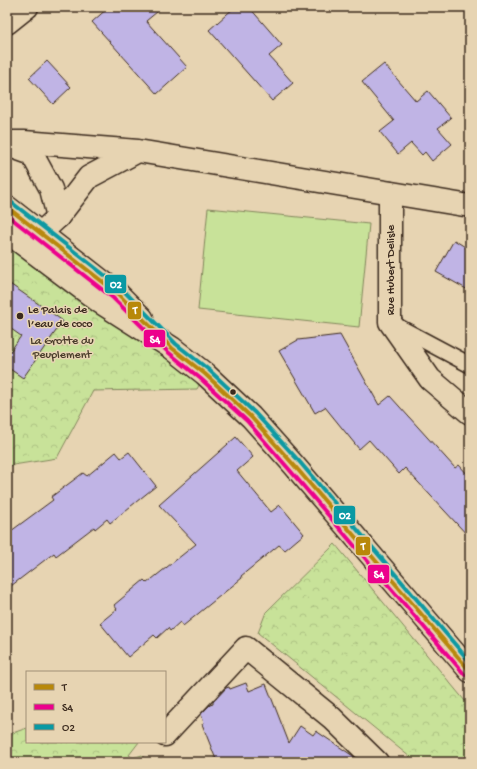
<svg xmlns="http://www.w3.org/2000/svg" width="477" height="769" font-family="'Gochi Hand',sans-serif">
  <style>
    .forest { fill: url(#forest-crowns); stroke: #82865c }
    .pitch { fill: #c8e299; stroke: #82865c }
    .building { fill: #c0b4e5; stroke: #3b2a1e }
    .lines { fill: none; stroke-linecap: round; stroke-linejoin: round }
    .service-casing { stroke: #3b2a1e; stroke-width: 18 }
    .minor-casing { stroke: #3b2a1e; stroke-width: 25 }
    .secondary-casing { stroke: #3b2a1e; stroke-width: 25 }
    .primary-casing { stroke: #3b2a1e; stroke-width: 25 }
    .service { stroke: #e7d4b2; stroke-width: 15 }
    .minor { stroke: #e7d4b2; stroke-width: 22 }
    .secondary { stroke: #e7d4b2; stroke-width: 22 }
    .primary { stroke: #e7d4b2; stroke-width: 22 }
    .bus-1-casing { stroke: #e7d4b2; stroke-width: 7 }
    .bus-2-casing { stroke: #e7d4b2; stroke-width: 7 }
    .bus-3-casing { stroke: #e7d4b2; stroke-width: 7 }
    .bus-1 { stroke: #b8880a; stroke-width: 4 }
    .bus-2 { stroke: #ec008c; stroke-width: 4 }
    .bus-3 { stroke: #0999a3; stroke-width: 4 }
    .poi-dot { fill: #3b2a1e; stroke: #e7d4b2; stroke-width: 1.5 }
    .labels { text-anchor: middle; stroke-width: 3; stroke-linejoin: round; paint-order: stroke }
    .street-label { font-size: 12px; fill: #3b2a1e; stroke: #e7d4b2 }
    .poi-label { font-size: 12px; fill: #3b2a1e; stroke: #e7d4b2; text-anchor: start }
    .park-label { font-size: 12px; fill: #493c2a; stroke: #e7d4b2 }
    .line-badge { stroke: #e7d4b2; stroke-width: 1.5 }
    .badge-label { font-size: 11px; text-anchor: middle; font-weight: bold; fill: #fff }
  </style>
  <defs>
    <pattern id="forest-crowns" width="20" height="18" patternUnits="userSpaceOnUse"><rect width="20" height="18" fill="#c8e299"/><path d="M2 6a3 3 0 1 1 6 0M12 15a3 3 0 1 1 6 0" fill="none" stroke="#adc283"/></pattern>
  </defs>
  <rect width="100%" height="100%" fill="#e7d4b2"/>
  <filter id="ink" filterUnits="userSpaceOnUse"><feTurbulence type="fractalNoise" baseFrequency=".025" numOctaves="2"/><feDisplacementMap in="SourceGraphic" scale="8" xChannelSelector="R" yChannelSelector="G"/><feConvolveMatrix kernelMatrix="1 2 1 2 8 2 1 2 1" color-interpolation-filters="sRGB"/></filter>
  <g filter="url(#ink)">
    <path class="forest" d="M7 232 205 374 197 389 93 391 57 458 7 466Z
      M335 544 470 707V762H416L258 633 266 612Z
      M27 728V742H139L129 755 133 758 142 755 146 762H7V735Z"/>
    <path class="pitch" d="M208 208 369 224 359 327 198 310Z"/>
    <path class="building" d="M109 7H163L146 21 187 67 157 94 92 22Z
      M235 7H249L282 45 269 56 293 83 272 101 209 30Z
      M47 61 71 87 53 104 29 78Z
      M384 64 416 101 428 91 451 118 438 128 452 144 432 161 425 152 422 155 411 143 398 154 380 132 394 121 362 82Z
      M454 240 470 250V291L436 272Z
      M7 282 63 321 23 378 7 367V356L21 336 7 326Z
      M340 335 379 405 390 396 455 468 459 465 470 477V538L405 468 399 474 369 440 359 449 325 407 315 413 279 351 298 340Z
      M236 437 253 457 237 471 271 512 280 505 304 534 285 550 279 545 241 576 242 578 183 626 180 622 170 631 168 628 157 638 154 635 128 657 100 623 117 609 114 605 144 580 147 583 196 544 159 505Z
      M116 452 121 458 129 452 156 486 110 523 107 519 95 529 94 527 56 556 54 553 7 589V534L53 500 51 497 83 473 87 476Z
      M246 683 249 691 266 684 289 743 300 726 313 735 316 731 353 756 359 762H217L202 724 204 723 201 714 210 705 213 704V702L226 688 229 687 230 689Z"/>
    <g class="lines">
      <g class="service-casing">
        <path id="service" d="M393 324 470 365"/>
      </g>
      <g class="minor-casing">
        <path id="minor" d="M7 23 27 7
          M7 145 32 154 51 189 58 217
          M390 193V322L430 379 470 413
          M165 735 246 648 332 718 377 762"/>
      </g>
      <g class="secondary-casing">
        <path id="secondary" d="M7 142H24L138 151 470 206
          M23 241 41 233 58 217 89 177 138 151"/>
      </g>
      <g class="primary-casing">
        <path id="primary" d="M7 207 117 293 142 318
          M7 232 100 302 172 348 205 374 251 417 293 464 470 671"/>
      </g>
      <use href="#service" class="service"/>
      <use href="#minor" class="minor"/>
      <use href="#secondary" class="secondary"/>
      <use href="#primary" class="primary"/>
      <g class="bus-1-casing">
        <path id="bus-1" d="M7 207 117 293 172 348 205 374 251 417 293 464 470 671"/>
      </g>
      <g class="bus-2-casing">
        <path id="bus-2" d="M7 215 113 298 168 352 201 379 247 421 288 468 465 675"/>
      </g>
      <g class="bus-3-casing">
        <path id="bus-3" d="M11 202 121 288 176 344 209 370 255 413 298 460 470 662"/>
      </g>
      <use href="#bus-1" class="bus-1"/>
      <use href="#bus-2" class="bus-2"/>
      <use href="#bus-3" class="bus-3"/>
    </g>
  </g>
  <g class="poi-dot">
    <circle cx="20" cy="316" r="4"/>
    <circle cx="233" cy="392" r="3.5"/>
  </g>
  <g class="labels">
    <g class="street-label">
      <text transform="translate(390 270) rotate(-90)" y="4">Rue Hubert Delisle</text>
    </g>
    <g class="poi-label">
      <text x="28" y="313">Le Palais de<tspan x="28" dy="14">l’eau de coco</tspan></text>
    </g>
    <g class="park-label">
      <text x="62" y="344">La Grotte du<tspan x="62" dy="14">Peuplement</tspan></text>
    </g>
  </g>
  <g class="line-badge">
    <rect x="104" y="274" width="23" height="20" rx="4" fill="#0999a3"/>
    <rect x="127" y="301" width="15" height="19" rx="4" fill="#b8880a"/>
    <rect x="143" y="329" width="23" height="19" rx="4" fill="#ec008c"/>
    <rect x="333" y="505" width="23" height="20" rx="4" fill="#0999a3"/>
    <rect x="355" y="536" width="16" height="20" rx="4" fill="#b8880a"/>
    <rect x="367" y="564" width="23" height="20" rx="4" fill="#ec008c"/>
  </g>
  <g class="badge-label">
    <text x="116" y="288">O2</text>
    <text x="135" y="314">T</text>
    <text x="155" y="343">S4</text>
    <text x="345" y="519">O2</text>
    <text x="363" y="550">T</text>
    <text x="379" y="578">S4</text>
  </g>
  <rect width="477" height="769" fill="none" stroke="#e7d4b2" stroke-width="24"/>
  <rect x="12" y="12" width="453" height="745" fill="none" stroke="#3b2a1e" stroke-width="1.5" filter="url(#ink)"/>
  <rect x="26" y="671" width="140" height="72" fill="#e7d4b2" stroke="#a29077"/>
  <rect x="34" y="684" width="20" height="6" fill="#b8880a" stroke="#a29077"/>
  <text x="62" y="691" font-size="12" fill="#3b2a1e">T</text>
  <rect x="34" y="704" width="20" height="6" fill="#ec008c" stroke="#a29077"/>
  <text x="62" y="711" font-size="12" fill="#3b2a1e">S4</text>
  <rect x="34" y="724" width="20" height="6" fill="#0999a3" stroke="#a29077"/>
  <text x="62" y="731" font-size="12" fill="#3b2a1e">O2</text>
</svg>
